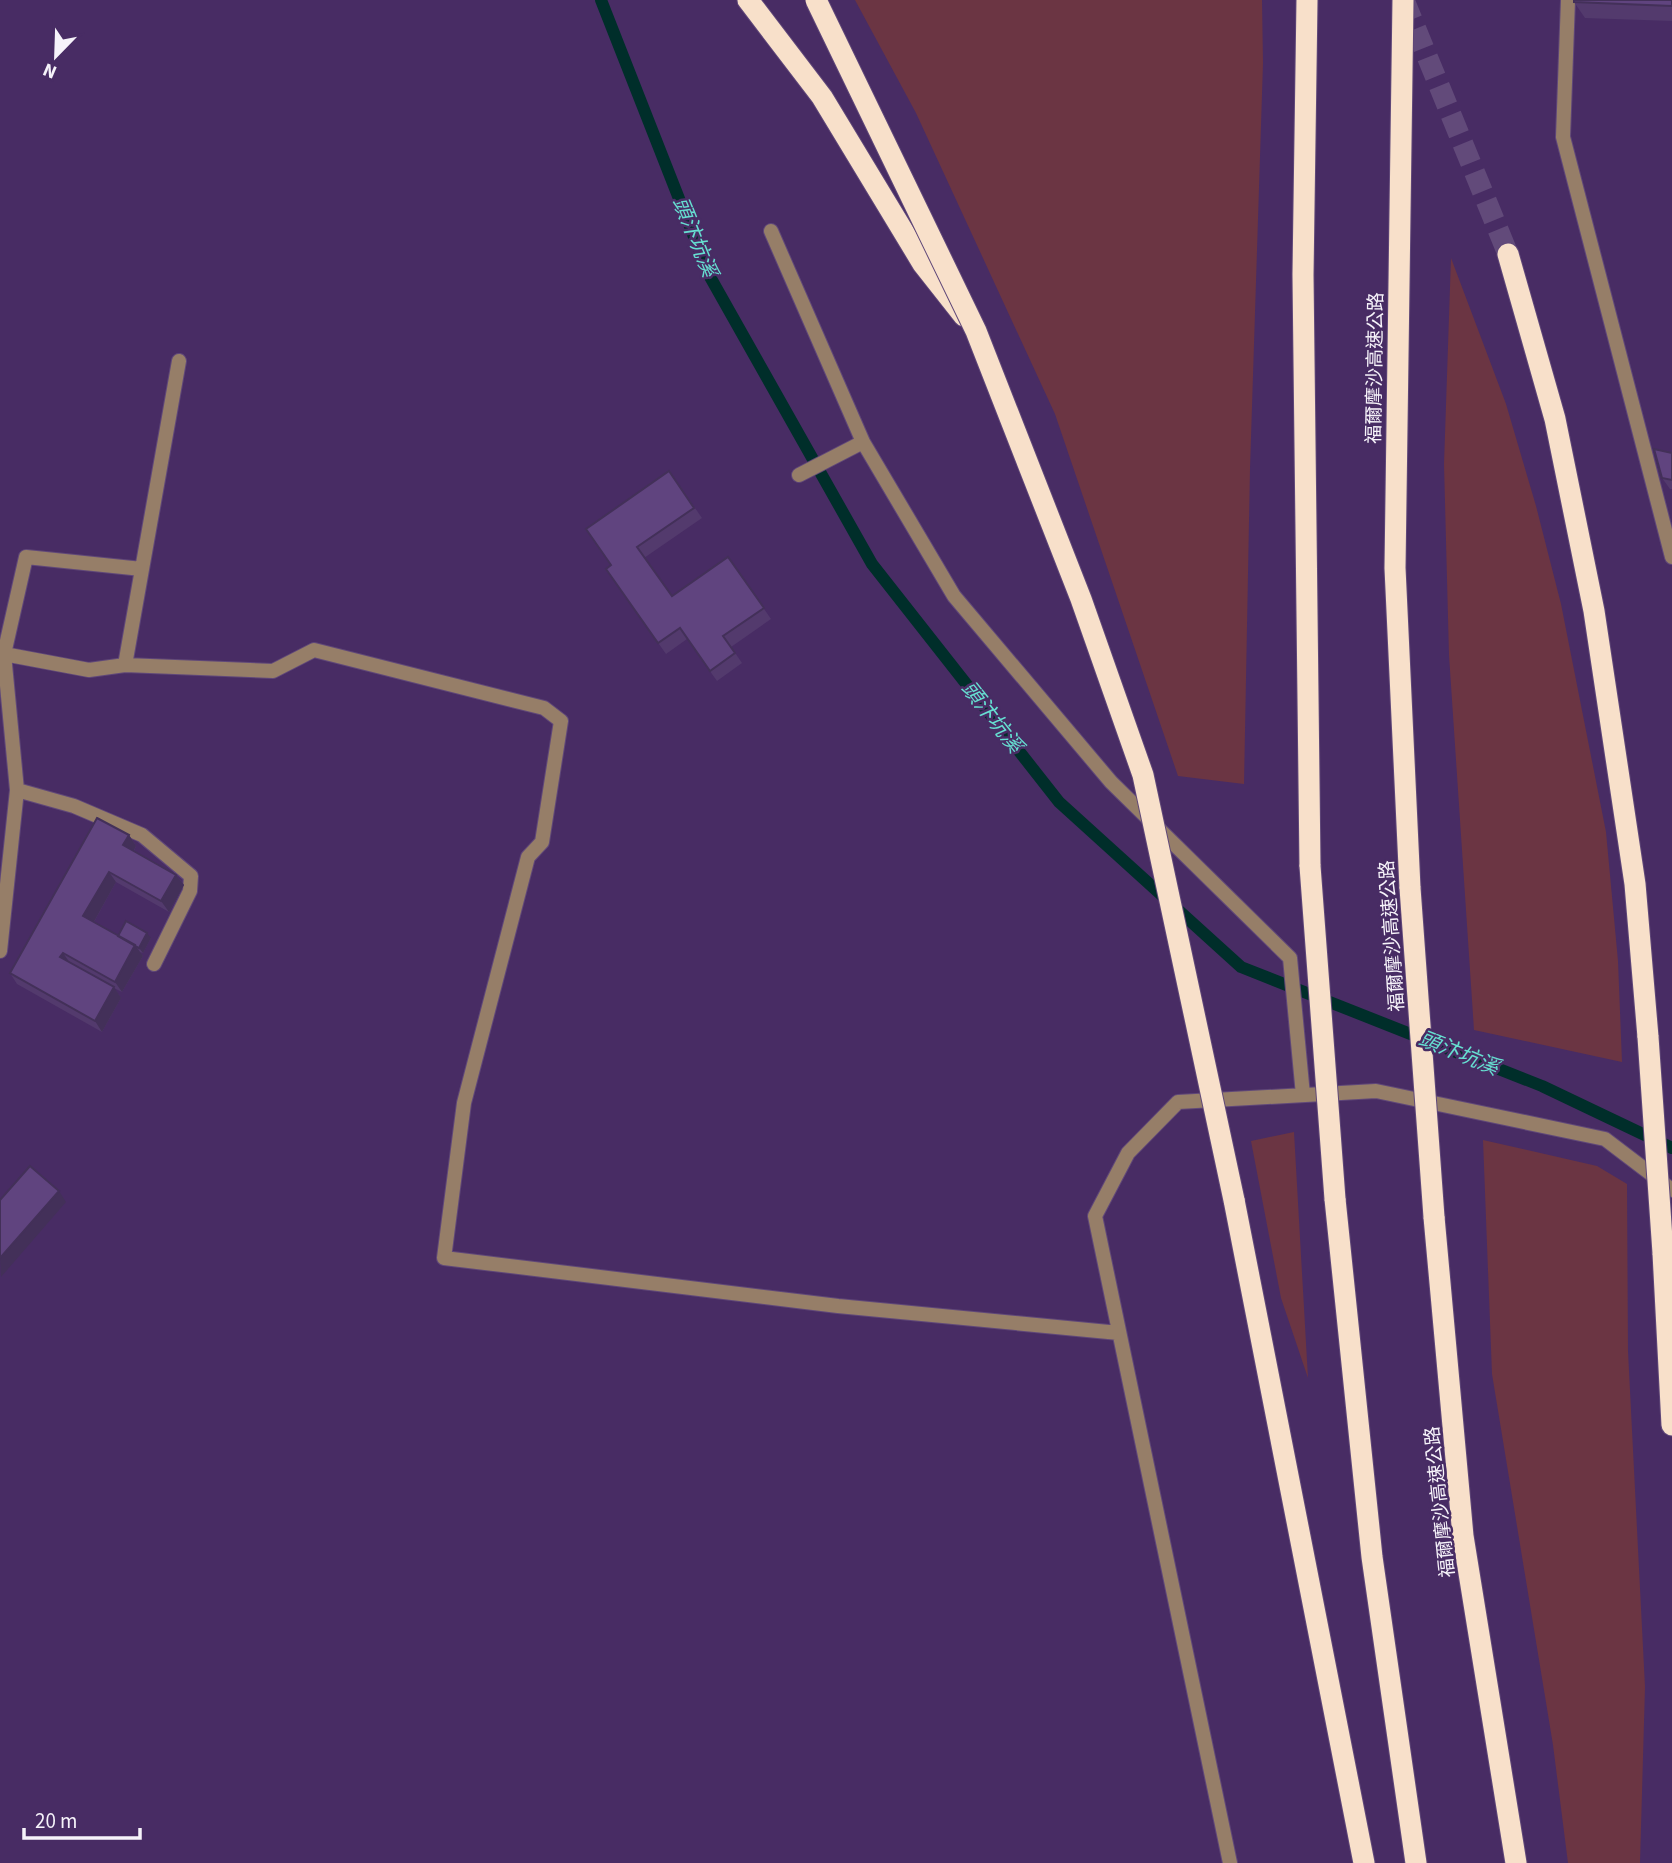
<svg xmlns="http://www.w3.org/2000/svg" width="1672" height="1863" font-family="'Source Sans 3','Noto Sans TC',sans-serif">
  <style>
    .green { fill: #6b3543 }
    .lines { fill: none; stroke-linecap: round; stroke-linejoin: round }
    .stream { stroke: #002e2a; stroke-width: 12 }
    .motorway-tunnel { stroke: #624a7a; stroke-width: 21; stroke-dasharray: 21 10; stroke-linecap: butt }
    .service-casing { stroke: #604879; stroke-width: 16 }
    .motorway-casing { stroke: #604879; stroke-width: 23 }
    .service { stroke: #967e68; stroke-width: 14 }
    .motorway { stroke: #f8e0ca; stroke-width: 21 }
    .motorway-bridge-casing { stroke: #604879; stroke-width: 23; stroke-linecap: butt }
    .motorway-bridge { stroke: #f8e0ca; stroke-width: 21 }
    .wall { fill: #533a6d }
    .shaded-wall { fill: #433059 }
    .building { fill: #60447f; stroke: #433059; stroke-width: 2 }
    .labels { text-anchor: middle; stroke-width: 5; stroke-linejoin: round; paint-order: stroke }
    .street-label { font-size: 19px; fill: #f6f3fa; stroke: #482c64 }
    .water-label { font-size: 21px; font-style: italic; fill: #66dfd1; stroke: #482c64 }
  </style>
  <rect width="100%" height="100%" fill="#482c64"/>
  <path class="green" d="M855 0H1262L1263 63 1250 469 1244 784 1178 776 1055 414 916 113Z
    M1451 258 1506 404 1536 506 1561 604 1606 832 1618 961 1622 1062 1474 1030 1449 655 1444 464Z
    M1294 1132 1308 1378 1281 1298 1251 1141Z
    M1483 1140 1597 1166 1627 1184 1628 1351 1645 1687 1640 1863H1568L1553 1745 1492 1374Z"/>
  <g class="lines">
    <path class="stream" d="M601 0 709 275 872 564 1059 802 1241 967 1542 1086 1672 1148"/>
    <path class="motorway-tunnel" d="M1404 0 1508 254"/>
    <g class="service-casing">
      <path id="service" d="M1568 0 1563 137 1672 557
        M771 231 863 442 954 596 1111 782 1290 958 1303 1095
        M799 475 863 442
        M4 654 26 557 142 569
        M125 665 179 361
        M17 790 74 806 142 835 191 876 190 891 154 964
        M0 951 17 790 4 654 89 670 125 665 273 671 314 650 544 708 561 721 542 842 528 857 464 1103 444 1258 838 1306 1119 1333
        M1230 1863 1095 1216 1128 1153 1178 1102 1376 1091 1605 1139 1672 1190"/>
    </g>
    <g class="motorway-casing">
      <path id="motorway" d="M748 0 822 97 923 264 964 316
        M1307 0 1303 275 1310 866
        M1403 0 1395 568 1410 888
        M1508 254 1555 419 1594 611 1635 884 1648 1037
        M1335 1199 1372 1557 1416 1863
        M1234 1200 1364 1863
        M1434 1217 1463 1536 1516 1863
        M1663 1253 1672 1425"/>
    </g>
    <use href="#service" class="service"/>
    <use href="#motorway" class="motorway"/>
    <g class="motorway-bridge-casing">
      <path id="motorway-bridge" d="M816 0 976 331 1081 599 1143 775 1234 1200
        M1310 866 1335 1199
        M1410 888 1434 1217
        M1648 1037 1663 1253"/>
    </g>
    <use href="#motorway-bridge" class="motorway-bridge"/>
  </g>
  <path class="wall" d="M1672 0V21L1585 18 1574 2Z
    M1672 453V489H1670L1662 478Z
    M669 471 702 518 644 558 672 596 728 557 771 619 731 647 742 663 717 681 687 639 666 654 606 569 611 565Z
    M129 835 136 846 134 851 176 875 184 885 169 912 116 882 94 922 118 936 151 938 143 953 140 952 143 956 122 992 114 988 121 998 102 1032 17 984 10 973Z"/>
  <path class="shaded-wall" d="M129 835 136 846 131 856 123 845Z
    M109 872 116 882 91 927 83 916Z
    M176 875 184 885 169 912 161 901Z
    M147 933 151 938 143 953 139 948Z
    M135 945 143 956 122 992 115 982Z
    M63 953 70 963 60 957Z
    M114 987 121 998 102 1032 95 1021Z
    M59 1191 66 1202 1 1277 0 1258Z"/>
  <path class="building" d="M1574 0H1672V6L1574 2Z
    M1654 449 1672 453V480L1662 478Z
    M669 471 694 508 637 547 672 596 728 557 764 608 723 636 735 653 710 671 680 628 658 643 606 569 611 565 586 529Z
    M97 818 129 835 123 845 176 875 161 901 109 872 83 916 135 945 115 982 63 953 60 957 114 987 95 1021 10 973Z
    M126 921 147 933 139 948 118 936Z
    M30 1166 59 1191 0 1258V1200Z"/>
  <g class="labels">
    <g class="street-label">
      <text transform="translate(1374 368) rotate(-89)" y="7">福爾摩沙高速公路</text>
      <text transform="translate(1391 936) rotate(-94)" y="7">福爾摩沙高速公路</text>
      <text transform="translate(1439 1502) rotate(-96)" y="7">福爾摩沙高速公路</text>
    </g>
    <g class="water-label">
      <text transform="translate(695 237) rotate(68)" y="7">頭汴坑溪</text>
      <text transform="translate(992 717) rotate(52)" y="7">頭汴坑溪</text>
      <text transform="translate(1459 1053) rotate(22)" y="7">頭汴坑溪</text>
    </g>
  </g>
  <g transform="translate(56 56) rotate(203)" stroke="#482c64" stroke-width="5" paint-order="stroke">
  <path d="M0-5L12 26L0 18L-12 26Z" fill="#f6f3fa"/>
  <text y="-10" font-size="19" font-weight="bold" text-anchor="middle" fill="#f6f3fa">N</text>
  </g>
  <path d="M24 1828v10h116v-10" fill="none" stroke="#f6f3fa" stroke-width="3.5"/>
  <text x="35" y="1828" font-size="21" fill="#f6f3fa" stroke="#482c64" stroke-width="5" paint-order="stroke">20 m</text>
</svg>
